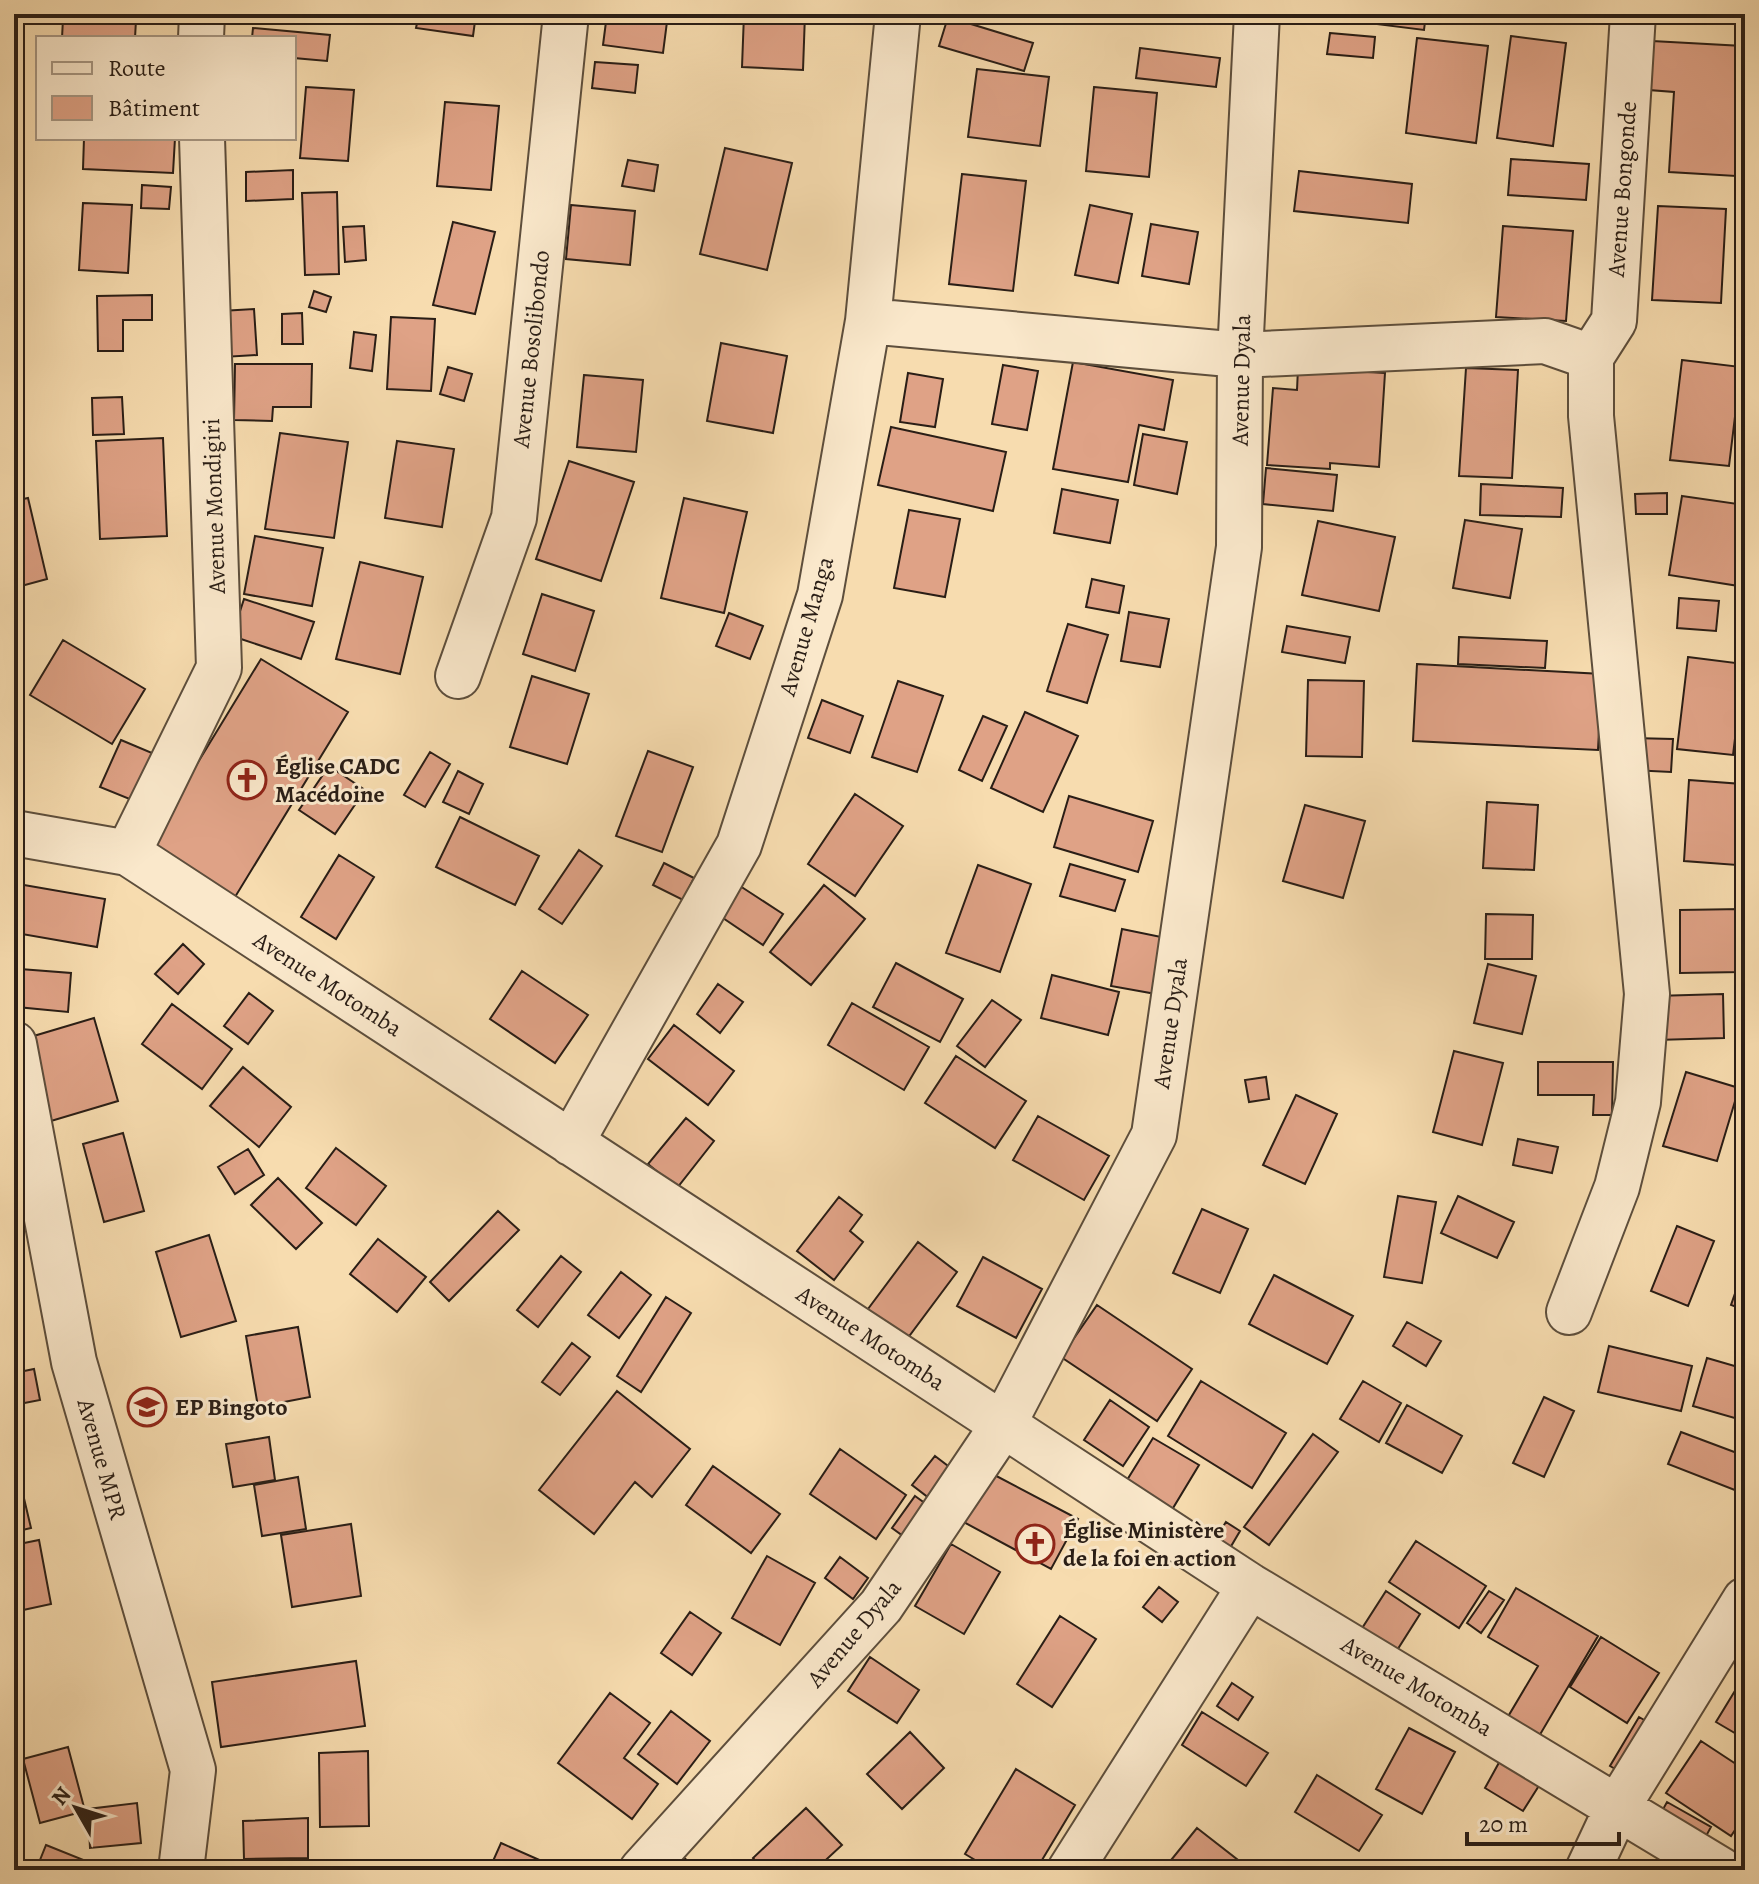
<svg xmlns="http://www.w3.org/2000/svg" width="1759" height="1884" font-family="Alegreya,serif">
  <style>
    .building { fill: #dfa286; stroke: #2a1e16; stroke-width: 2 }
    .lines { fill: none; stroke-linecap: round; stroke-linejoin: round }
    .street-casing { stroke: #5d4e3c; stroke-width: 48 }
    .street { stroke: #fae8cb; stroke-width: 44 }
    .labels { text-anchor: middle; stroke-width: 6; stroke-linejoin: round; paint-order: stroke }
    .street-label { font-size: 24px; fill: #2a1e16; stroke: #fae8cb }
    .poi-label { font-size: 24px; font-weight: bold; fill: #2a1e16; stroke: #fae8cb; text-anchor: start }
  </style>
  <rect width="100%" height="100%" fill="#f7dcaf"/>
  <filter id="stains"><feTurbulence type="fractalNoise" baseFrequency=".0025" numOctaves="4"/><feColorMatrix values="0 0 0 0 .2 0 0 0 0 .09 0 0 0 0 .02 0 0 0 .5 -.17"/></filter>
  <radialGradient id="worn" r=".72"><stop offset=".6" stop-color="#630" stop-opacity="0"/><stop offset="1" stop-color="#630" stop-opacity=".3"/></radialGradient>
  <path class="building" d="M419 14H476L473 36 416 28Z
    M607 14H668L663 53 603 45Z
    M744 14H805L803 70 742 67Z
    M1369 14H1426L1424 30 1368 23Z
    M948 17 1033 43 1024 71 939 46Z
    M63 19 136 20 135 38H62Z
    M253 28 330 35 327 61 294 58V38H252Z
    M1330 33 1375 37 1373 58 1327 54Z
    M1511 36 1566 43 1553 146 1497 138Z
    M1417 38 1488 46 1476 143 1406 133Z
    M1652 41 1743 46 1736 176 1669 172 1674 92 1649 90Z
    M1140 48 1220 58 1216 87 1136 78Z
    M595 62 638 65 635 93 592 88Z
    M977 69 1049 77 1040 146 968 137Z
    M306 87 354 90 348 161 300 158Z
    M1094 87 1157 93 1149 177 1086 171Z
    M445 102 499 106 491 190 437 186Z
    M84 138H175L173 173 83 169Z
    M725 148 792 163 767 270 700 254Z
    M1511 159 1589 164 1586 200 1508 195Z
    M628 160 658 165 654 191 622 186Z
    M293 170V199L246 201V172Z
    M1299 171 1412 184 1408 223 1294 211Z
    M962 174 1026 181 1013 291 949 284Z
    M142 185 171 187 169 209 141 208Z
    M337 192 339 274 305 275 302 193Z
    M83 203 132 205 128 273 79 270Z
    M571 205 635 211 630 265 566 259Z
    M1090 205 1132 214 1118 283 1075 275Z
    M1658 206 1726 209 1721 303 1652 300Z
    M453 222 495 232 475 314 433 305Z
    M1151 224 1198 232 1189 284 1142 276Z
    M364 226 366 260 345 262 343 227Z
    M1503 226 1573 231 1566 321 1496 317Z
    M314 291 331 297 326 312 309 307Z
    M152 295V320H123V351H98L97 296Z
    M254 309 257 355 223 357 221 311Z
    M302 313 303 344H282V314Z
    M391 317 435 319 431 391 387 389Z
    M354 332 376 335 372 371 350 368Z
    M721 343 787 356 773 433 707 421Z
    M14 357H19L22 444H14Z
    M1682 360 1741 367 1729 466 1670 460Z
    M1073 362 1173 380 1164 430 1139 425 1128 482 1053 469Z
    M235 364H312L311 407H273L272 421 234 420Z
    M1003 365 1038 371 1027 430 992 424Z
    M448 367 472 374 464 401 440 394Z
    M1298 368 1385 373 1379 467 1330 463V469L1267 465 1273 388 1297 390Z
    M1466 368 1518 370 1512 478 1459 476Z
    M908 373 943 379 935 427 900 422Z
    M584 375 643 380 636 452 577 447Z
    M122 397 124 434 93 435 92 398Z
    M891 427 1006 452 993 511 878 485Z
    M280 433 348 442 334 538 265 529Z
    M1143 434 1187 442 1177 494 1134 485Z
    M163 438 167 536 100 539 96 441Z
    M397 441 454 449 442 527 385 518Z
    M569 461 634 482 601 581 536 559Z
    M1266 468 1337 475 1333 511 1263 504Z
    M1481 484 1563 488 1561 517 1480 515Z
    M1062 489 1118 500 1110 543 1054 533Z
    M1667 493V514H1636L1635 494Z
    M1682 496 1745 505V587L1669 575Z
    M28 498 47 579 14 588V501Z
    M684 498 747 512 724 613 661 598Z
    M909 510 960 519 945 597 894 588Z
    M1465 520 1522 529 1510 598 1453 588Z
    M1318 521 1395 537 1379 611 1302 595Z
    M255 536 323 548 312 606 244 594Z
    M360 562 423 577 400 674 336 659Z
    M1092 579 1124 586 1119 613 1086 607Z
    M542 594 594 611 575 671 523 654Z
    M1679 598 1719 601 1716 631 1677 628Z
    M244 599 314 622 301 659 232 636Z
    M1129 612 1169 619 1160 667 1121 661Z
    M729 613 763 626 750 659 716 646Z
    M1068 624 1108 635 1087 703 1047 691Z
    M1287 626 1350 637 1345 663 1282 652Z
    M1459 637 1547 641 1545 668 1458 664Z
    M63 640 145 689 112 744 30 695Z
    M1688 657 1744 664 1733 755 1677 749Z
    M261 659 348 712 232 902 145 849Z
    M1417 664 1602 674 1598 750 1413 741Z
    M532 676 589 694 567 764 510 747Z
    M1308 680 1364 681 1362 757 1306 756Z
    M898 681 943 696 917 772 872 757Z
    M822 700 863 716 850 753 808 738Z
    M1025 712 1078 736 1043 812 991 788Z
    M983 716 1007 726 982 781 959 770Z
    M1632 738 1673 739 1671 772 1631 770Z
    M121 740 152 753 132 800 100 787Z
    M648 751 693 767 662 852 616 836Z
    M430 752 450 764 425 807 404 795Z
    M329 766 365 790 335 834 299 810Z
    M458 771 483 784 469 814 443 802Z
    M1689 780 1742 784 1737 865 1684 861Z
    M855 794 903 826 855 896 808 864Z
    M1069 796 1153 821 1138 872 1054 847Z
    M1487 802 1538 805 1534 870 1483 868Z
    M1305 805 1365 821 1343 898 1283 881Z
    M460 817 539 856 515 905 436 867Z
    M579 850 602 866 562 924 539 909Z
    M339 855 374 877 336 939 301 917Z
    M664 863 694 878 683 900 653 885Z
    M1070 864 1125 880 1115 911 1060 896Z
    M978 865 1031 884 1000 972 946 953Z
    M737 884 783 914 763 945 717 914Z
    M24 885 105 899 97 947 16 933Z
    M824 885 865 919 811 985 770 952Z
    M1742 909V972L1680 973V910Z
    M1486 914 1533 915 1532 959H1485Z
    M1122 929 1166 938 1156 994 1111 986Z
    M183 944 204 964 178 994 155 974Z
    M896 963 963 999 940 1042 873 1007Z
    M1488 964 1536 976 1522 1034 1474 1023Z
    M20 969 71 973 68 1012 17 1007Z
    M522 971 588 1015 555 1063 490 1019Z
    M1052 975 1119 992 1108 1035 1041 1018Z
    M718 984 743 1002 720 1033 697 1014Z
    M249 993 273 1011 248 1044 224 1026Z
    M1723 994 1724 1038 1656 1040 1655 996Z
    M992 1000 1021 1020 985 1067 957 1046Z
    M852 1003 929 1047 904 1090 828 1045Z
    M172 1004 232 1049 202 1089 142 1044Z
    M94 1018 118 1101 51 1121 27 1038Z
    M674 1025 734 1071 708 1105 648 1059Z
    M1454 1051 1503 1063 1482 1145 1433 1132Z
    M956 1056 1026 1101 995 1148 925 1103Z
    M1538 1062H1613L1612 1115H1593L1594 1095H1538Z
    M243 1067 291 1107 259 1147 210 1106Z
    M1686 1072 1739 1088 1717 1161 1663 1146Z
    M1266 1077 1269 1099 1249 1102 1245 1080Z
    M1296 1095 1337 1114 1305 1184 1263 1165Z
    M1038 1116 1109 1156 1084 1200 1013 1160Z
    M686 1118 714 1141 677 1188 648 1164Z
    M123 1133 144 1211 104 1222 83 1144Z
    M1518 1139 1558 1147 1552 1173 1513 1165Z
    M336 1148 386 1186 356 1225 306 1188Z
    M248 1149 264 1175 235 1194 218 1167Z
    M278 1178 322 1223 296 1249 251 1205Z
    M1398 1196 1436 1202 1422 1283 1384 1277Z
    M1458 1196 1514 1222 1497 1258 1441 1233Z
    M839 1197 862 1215 850 1231 863 1242 834 1280 797 1251Z
    M1202 1209 1248 1229 1220 1293 1173 1273Z
    M498 1211 519 1230 449 1301 430 1282Z
    M1677 1226 1714 1241 1688 1306 1651 1291Z
    M209 1235 236 1321 181 1337 156 1252Z
    M378 1239 426 1277 397 1312 350 1274Z
    M918 1242 957 1272 904 1343 865 1313Z
    M561 1256 581 1272 538 1327 517 1310Z
    M983 1257 1042 1289 1016 1338 957 1306Z
    M1745 1265V1310L1731 1305Z
    M621 1272 651 1295 619 1338 588 1315Z
    M1274 1275 1353 1316 1327 1364 1249 1324Z
    M666 1297 691 1313 641 1392 617 1376Z
    M1097 1305 1192 1369 1157 1421 1061 1357Z
    M1407 1322 1441 1341 1426 1366 1393 1346Z
    M298 1327 310 1397 258 1407 246 1336Z
    M572 1343 590 1357 560 1395 542 1382Z
    M1609 1346 1692 1366 1681 1411 1598 1392Z
    M1707 1358 1745 1369V1421L1693 1406Z
    M34 1369 40 1400 14 1405V1373Z
    M1201 1381 1286 1433 1252 1488 1168 1436Z
    M1363 1381 1401 1403 1379 1442 1340 1419Z
    M617 1391 690 1449 652 1497 635 1482 594 1534 539 1490Z
    M1544 1397 1574 1411 1544 1477 1513 1463Z
    M1110 1400 1149 1427 1123 1466 1084 1440Z
    M1407 1405 1462 1436 1442 1473 1386 1443Z
    M1681 1432 1745 1456V1494L1668 1464Z
    M1313 1434 1338 1452 1269 1545 1244 1527Z
    M269 1437 275 1480 233 1487 226 1444Z
    M1153 1438 1199 1465 1170 1513 1124 1485Z
    M840 1449 906 1495 876 1539 810 1494Z
    M935 1456 952 1469 929 1498 912 1485Z
    M713 1466 780 1514 751 1553 686 1505Z
    M985 1470 1078 1519 1051 1569 958 1519Z
    M298 1477 306 1529 262 1536 254 1485Z
    M22 1490 31 1528 14 1532V1492Z
    M915 1496 933 1509 910 1541 892 1528Z
    M1226 1522 1240 1531 1230 1548 1215 1539Z
    M351 1524 361 1596 292 1607 281 1535Z
    M39 1540 51 1604 14 1612V1545Z
    M1416 1541 1486 1586 1459 1628 1389 1582Z
    M951 1544 1000 1572 964 1634 915 1606Z
    M767 1556 815 1583 780 1645 732 1618Z
    M840 1557 868 1578 853 1599 825 1578Z
    M1159 1587 1178 1602 1162 1622 1143 1607Z
    M1516 1588 1598 1636 1538 1738 1506 1720 1538 1666 1488 1637Z
    M1386 1591 1420 1614 1394 1655 1359 1633Z
    M1489 1591 1504 1600 1481 1633 1467 1623Z
    M690 1612 721 1633 692 1675 661 1653Z
    M1060 1616 1096 1639 1052 1707 1017 1684Z
    M1601 1637 1659 1673 1627 1723 1570 1687Z
    M870 1657 919 1690 897 1723 848 1691Z
    M356 1661 365 1726 221 1747 212 1682Z
    M1744 1676H1745V1739L1716 1722Z
    M1232 1683 1253 1697 1238 1720 1217 1706Z
    M610 1693 650 1723 624 1758 658 1784 632 1819 558 1763Z
    M671 1711 710 1741 677 1784 638 1754Z
    M1202 1712 1268 1753 1246 1786 1182 1745Z
    M1639 1717 1660 1729 1631 1778 1610 1766Z
    M1409 1728 1455 1752 1422 1814 1376 1789Z
    M910 1732 944 1768 902 1809 867 1774Z
    M1701 1741 1745 1770V1815L1731 1836 1666 1793Z
    M68 1747 85 1811 40 1823 23 1759Z
    M368 1751 369 1826 320 1827 319 1753Z
    M1501 1759 1540 1784 1523 1811 1485 1788Z
    M1016 1769 1075 1805 1036 1870H992L965 1854Z
    M1317 1775 1382 1815 1359 1851 1295 1812Z
    M1667 1802 1711 1827 1700 1847 1656 1822Z
    M137 1803 141 1843 90 1848 88 1809Z
    M806 1808 842 1845 815 1870H763L753 1858Z
    M308 1818V1858L244 1859 243 1821Z
    M1197 1828 1238 1860 1230 1870H1163Z
    M501 1843 562 1870H489Z
    M46 1845 106 1869 105 1870H36Z
    M682 1856 698 1870H671Z"/>
  <g class="lines">
    <g class="street-casing">
      <path id="street" d="M201 38 202 14
        M868 321 1240 355 1545 341 1591 357
        M1591 357 1614 321 1633 14
        M458 676 514 518 566 14
        M14 833 128 853 1250 1586 1721 1870
        M128 853 219 668 202 138
        M14 1044 74 1362 193 1770 181 1870
        M571 1143 739 845 820 595 868 321 898 14
        M1569 1312 1617 1187 1638 1102 1647 994 1591 416V357
        M642 1870 881 1606 1003 1425 1154 1135 1239 547 1240 355 1257 14
        M1070 1870 1250 1586
        M1588 1870 1618 1806 1745 1600"/>
    </g>
    <use href="#street" class="street"/>
  </g>
  <defs>
    <g id="church-ring" transform="scale(2)"><circle r="9.5" fill="#fae8cb" stroke="#8f2418" stroke-width="1.5"/><path d="M-1.2-6h2.4v3.5h3.3v2.4h-3.3V6h-2.4V-.1h-3.3v-2.4h3.3Z" fill="#8f2418"/></g>
    <g id="school-ring" transform="scale(2)"><circle r="9.5" fill="#fae8cb" stroke="#8f2418" stroke-width="1.5"/><path d="M0-5L7-2L0 1L-7-2ZM-4 1L0 2.5L4 1V4Q0 6-4 4Z" fill="#8f2418"/></g>
  </defs>
  <g fill-rule="evenodd">
    <use href="#church-ring" x="247" y="780"/>
    <use href="#school-ring" x="147" y="1407"/>
    <use href="#church-ring" x="1035" y="1544"/>
  </g>
  <g class="labels">
    <g class="street-label">
      <text transform="translate(1622 189) rotate(-86)" y="8">Avenue Bongonde</text>
      <text transform="translate(531 349) rotate(-84)" y="8">Avenue Bosolibondo</text>
      <text transform="translate(1241 380) rotate(-89)" y="8">Avenue Dyala</text>
      <text transform="translate(214 506) rotate(-92)" y="8">Avenue Mondigiri</text>
      <text transform="translate(806 626) rotate(-74)" y="8">Avenue Manga</text>
      <text transform="translate(328 984) rotate(33)" y="8">Avenue Motomba</text>
      <text transform="translate(1170 1023) rotate(-82)" y="8">Avenue Dyala</text>
      <text transform="translate(871 1338) rotate(33)" y="8">Avenue Motomba</text>
      <text transform="translate(102 1459) rotate(74)" y="8">Avenue MPR</text>
      <text transform="translate(854 1633) rotate(-50)" y="8">Avenue Dyala</text>
      <text transform="translate(1417 1686) rotate(31)" y="8">Avenue Motomba</text>
    </g>
    <g class="poi-label">
      <text x="275" y="774">Église CADC<tspan x="275" dy="28">Macédoine</tspan></text>
      <text x="175" y="1415">EP Bingoto</text>
      <text x="1063" y="1538">Église Ministère<tspan x="1063" dy="28">de la foi en action</tspan></text>
    </g>
  </g>
  <rect width="1759" height="1884" fill="none" stroke="#f7dcaf" stroke-width="48"/>
  <rect x="16" y="16" width="1727" height="1852" fill="none" stroke="#2a1e16" stroke-width="4"/>
  <rect x="24" y="24" width="1711" height="1836" fill="none" stroke="#2a1e16" stroke-width="2"/>
  <rect x="36" y="36" width="260" height="104" fill="#fae8cb" stroke="#a79783" stroke-width="2"/>
  <rect x="52" y="62" width="40" height="12" fill="#fae8cb" stroke="#a79783" stroke-width="2"/>
  <text x="108" y="76" font-size="24" fill="#2a1e16">Route</text>
  <rect x="52" y="96" width="40" height="24" fill="#dfa286" stroke="#a79783" stroke-width="2"/>
  <text x="108" y="116" font-size="24" fill="#2a1e16">Bâtiment</text>
  <g transform="translate(76 1808) rotate(309)" stroke="#fae8cb" stroke-width="6" paint-order="stroke">
  <path d="M0-6L14 30L0 20L-14 30Z" fill="#2a1e16"/>
  <text y="-12" font-size="22" font-weight="bold" text-anchor="middle" fill="#2a1e16">N</text>
  </g>
  <path d="M1467 1832v12h152v-12" fill="none" stroke="#2a1e16" stroke-width="4"/>
  <text x="1479" y="1832" font-size="24" fill="#2a1e16" stroke="#fae8cb" stroke-width="6" paint-order="stroke">20 m</text>
  <rect width="100%" height="100%" filter="url(#stains)"/>
  <rect width="100%" height="100%" fill="url(#worn)"/>
</svg>
